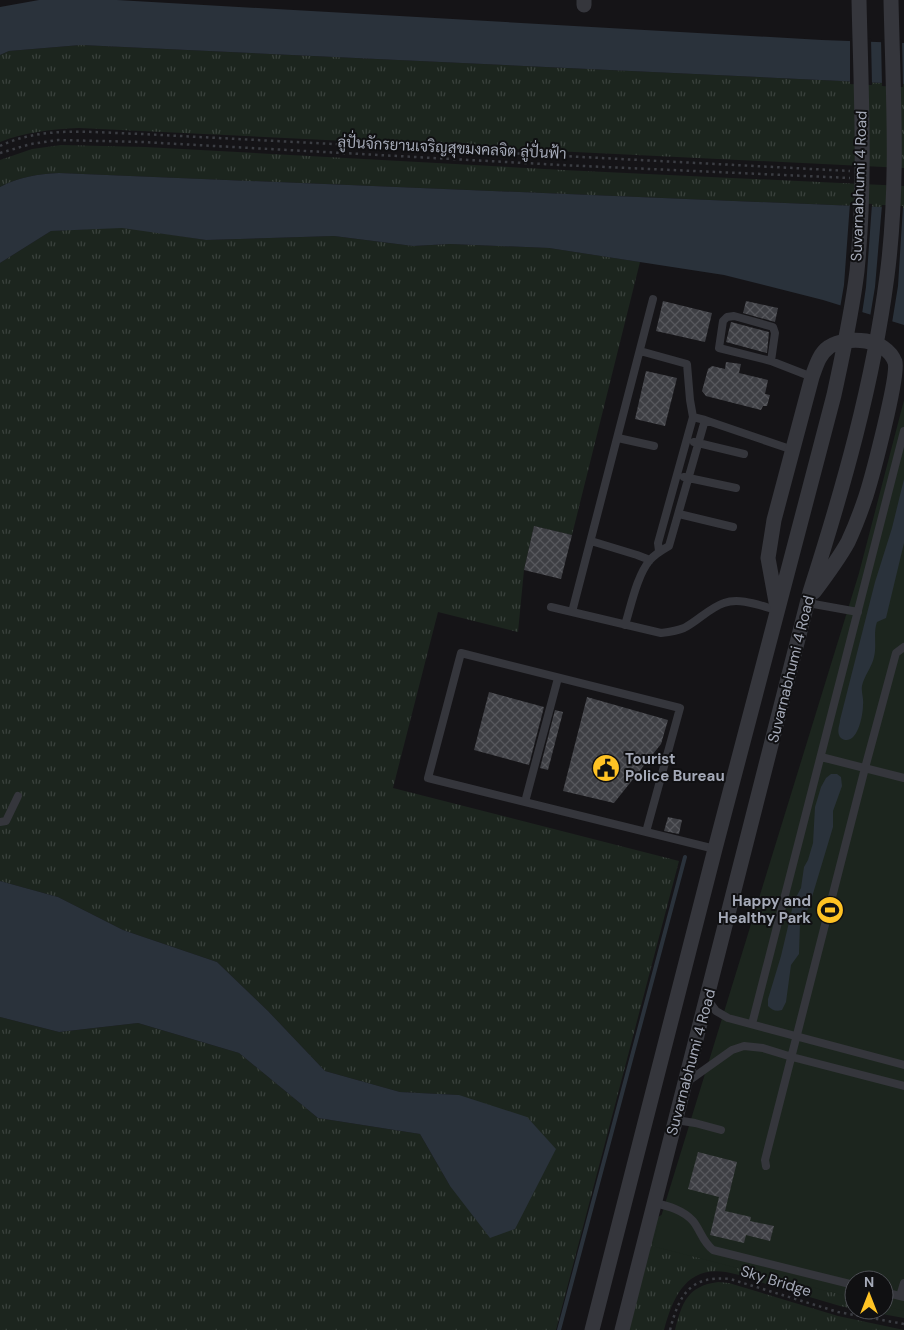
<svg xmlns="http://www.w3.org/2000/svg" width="904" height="1330" font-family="'DM Sans',Sarabun,sans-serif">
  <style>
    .grass { fill: url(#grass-tufts) }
    .green { fill: #1c251e }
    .water { fill: #2a323b }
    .pier { fill: #151417 }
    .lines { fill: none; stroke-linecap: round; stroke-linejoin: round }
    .stream { stroke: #2a323b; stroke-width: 4 }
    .building { fill: url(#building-cross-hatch) }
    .path { stroke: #3b3d43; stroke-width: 2.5; stroke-dasharray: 2.5 4; stroke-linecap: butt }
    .service { stroke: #35363c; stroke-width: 8 }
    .minor { stroke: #35363c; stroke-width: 15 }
    .labels { text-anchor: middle; stroke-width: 4; stroke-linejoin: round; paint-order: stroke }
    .street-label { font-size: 15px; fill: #a5aab8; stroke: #101012 }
    .poi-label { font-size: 15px; font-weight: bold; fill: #a5aab8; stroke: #101012; text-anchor: start }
  </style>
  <defs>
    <pattern id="grass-tufts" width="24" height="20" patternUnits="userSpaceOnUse" patternTransform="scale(1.25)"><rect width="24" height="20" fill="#1c251e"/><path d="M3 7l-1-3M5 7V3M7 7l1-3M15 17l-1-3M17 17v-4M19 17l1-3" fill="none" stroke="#3a423d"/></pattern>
    <pattern id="building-cross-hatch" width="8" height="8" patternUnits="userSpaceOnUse" patternTransform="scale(1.25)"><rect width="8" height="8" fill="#3e3f44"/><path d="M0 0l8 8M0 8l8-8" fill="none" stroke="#57585d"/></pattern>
  </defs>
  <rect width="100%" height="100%" fill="#151417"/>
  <path class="grass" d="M81 45 904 84V168L79 128C53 129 25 132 0 142V55L9 51Z
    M61 145 145 147 563 170 904 186V208L59 173C37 174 19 177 0 187V160L32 149Z
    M122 227 206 240 334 236 413 246 450 244 549 248 640 262 572 535 534 526 524 570 518 632 438 612 393 788 679 861 556 1330H0V1017L59 1032 138 1023 239 1053 318 1118 420 1134 450 1186 459 1095 400 1092 325 1071 268 1011 217 962 123 930 58 897 0 881V263L51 231Z
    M663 1214 854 1288V1309L840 1306C814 1298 788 1291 763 1283 751 1279 738 1274 726 1272 686 1266 673 1297 664 1330H626L653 1220Z
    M718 1282 729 1283 838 1316 904 1330H675C682 1303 687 1286 718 1282Z
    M884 1296 904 1301V1318L860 1310H884Z"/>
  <path class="green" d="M904 400V1311L884 1306V1280H854V1298L652 1246 859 573Z"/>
  <path class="water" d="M39 0H117L822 40 904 43V84L81 45 9 51 0 55V7Z
    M59 173 904 208V325L823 300 724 275 549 248 450 244 413 246 334 236 206 240 122 228 51 231 0 263V187C19 177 37 174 59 173Z
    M904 479V543L886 618 877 622C873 633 877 645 874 657 872 667 864 676 862 686 861 692 864 699 863 705 863 715 858 742 845 740 842 739 840 738 839 735 837 730 840 724 840 720L875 582 892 528Z
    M831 774H837L841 777 842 786 833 811V827L809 907 800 923 799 954 791 965 786 1002 782 1010C776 1012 772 1010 768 1006V999L781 956 794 901 801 888 804 867 808 860 813 843 815 807 821 787 826 778Z
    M0 881 58 897 123 930 217 962 268 1011 325 1071 400 1092 459 1095 527 1117 556 1149 515 1229 490 1238 450 1186 420 1134 318 1118 239 1053 138 1023 59 1032 0 1017Z"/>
  <path class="pier" d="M850 38 871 39 872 85 850 84Z
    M881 39 902 40 903 87 882 86Z
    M850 203 872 204 866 287 862 314 840 308 844 285Z
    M882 205 903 206 898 286 892 323 870 317 875 287Z"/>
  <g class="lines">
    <path class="stream" d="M559 1330 685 857"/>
  </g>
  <path class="building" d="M663 301 712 313 705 342 656 331Z
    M746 301 778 308 775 322 743 313Z
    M731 322 769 332 767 353 726 342Z
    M726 362 741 364 739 373 768 380 765 394 770 395 767 406H763L761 410 706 396 702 391 708 369 712 366 725 369Z
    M646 371 677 378 665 426 635 419Z
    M534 526 572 535 561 579 524 570Z
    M489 692 544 707 529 765 474 750Z
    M587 697 668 720 661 744 614 803 563 791Z
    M555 710 563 712 548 770 540 768Z
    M668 817 682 820 679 834 664 831Z
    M698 1152 737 1162 725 1211 751 1217 750 1221 774 1226 770 1241 746 1235 744 1243 710 1235 719 1197 688 1189Z"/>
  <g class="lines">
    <path class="path" d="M0 146C43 125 96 133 142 134L850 171
      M0 153 31 144 58 140 142 142 561 165 850 178
      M670 1330C679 1295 690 1275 730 1279L838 1312 904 1324"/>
    <path class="service" d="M734 316 773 327 775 333 771 361 719 348 723 321 727 317Z
      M640 351 687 364 690 400 693 417
      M771 361 812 377
      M618 438 654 446
      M694 442 744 454
      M684 477 736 488
      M679 514 733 527
      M591 541 637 555 650 560
      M659 551 658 543 693 417 705 420 793 450
      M808 603 858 612
      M551 607 661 633C669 632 677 631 684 628 698 621 709 608 724 603 740 597 761 606 777 610
      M572 612 653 299
      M625 625C631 606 637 575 650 560 655 554 662 550 669 546L705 420
      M821 757 904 778
      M525 802 558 678
      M0 822 6 821 18 796
      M646 832 680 708 461 653 428 778 715 849
      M707 999 716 1011 728 1018 904 1065
      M752 1024 904 431
      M687 1082 732 1050 744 1046 763 1048 792 1057 904 1086
      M676 1120 695 1123 721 1130
      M766 1166 765 1160 865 768 896 653 904 647
      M655 1203C668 1206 683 1210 693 1221 701 1231 702 1241 713 1250L854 1285
      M884 1292 904 1297
      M900 1296 904 1283"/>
    <path class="minor" d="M584 0V5
      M776 602 768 558 774 520 812 377C816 366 819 354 829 347 848 335 886 338 895 362 899 376 872 477 866 496 861 511 855 527 848 542 838 560 826 576 814 592
      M592 1330 715 849 834 395C843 353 852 313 857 271 866 181 861 90 859 0
      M622 1330 810 592C843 489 873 384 887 276 899 185 893 92 891 0"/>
  </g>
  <defs>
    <g id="civic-disc" transform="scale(1.4375)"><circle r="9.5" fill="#ffc324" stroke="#101012"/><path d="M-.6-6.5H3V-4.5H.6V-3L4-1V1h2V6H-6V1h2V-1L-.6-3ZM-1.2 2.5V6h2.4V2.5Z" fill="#111"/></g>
    <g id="stadium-disc" transform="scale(1.4375)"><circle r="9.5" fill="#ffc324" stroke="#101012"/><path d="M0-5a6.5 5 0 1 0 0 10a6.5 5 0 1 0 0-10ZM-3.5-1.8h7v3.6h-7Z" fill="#111"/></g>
  </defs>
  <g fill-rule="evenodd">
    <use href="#civic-disc" x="606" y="768"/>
    <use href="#stadium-disc" x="830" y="910"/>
  </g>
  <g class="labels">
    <g class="street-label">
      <text transform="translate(452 148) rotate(3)" y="5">ลู่ปั่นจักรยานเจริญสุขมงคลจิต ลู่ปั่นฟ้า</text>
      <text transform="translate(859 186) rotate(-88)" y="5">Suvarnabhumi 4 Road</text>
      <text transform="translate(791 669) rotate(-76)" y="5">Suvarnabhumi 4 Road</text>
      <text transform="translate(691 1062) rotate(-75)" y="5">Suvarnabhumi 4 Road</text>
      <text transform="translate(776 1281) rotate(17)" y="5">Sky Bridge</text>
    </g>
    <g class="poi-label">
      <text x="625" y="764">Tourist<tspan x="625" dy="17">Police Bureau</tspan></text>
      <text x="811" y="906" text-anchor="end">Happy and<tspan x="811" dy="17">Healthy Park</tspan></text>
    </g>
  </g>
  <g transform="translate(869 1295)"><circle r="24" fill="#101012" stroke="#4c4e54"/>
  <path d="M0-4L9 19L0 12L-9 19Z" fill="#ffc324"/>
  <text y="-8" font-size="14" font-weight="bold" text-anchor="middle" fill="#a5aab8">N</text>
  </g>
</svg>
